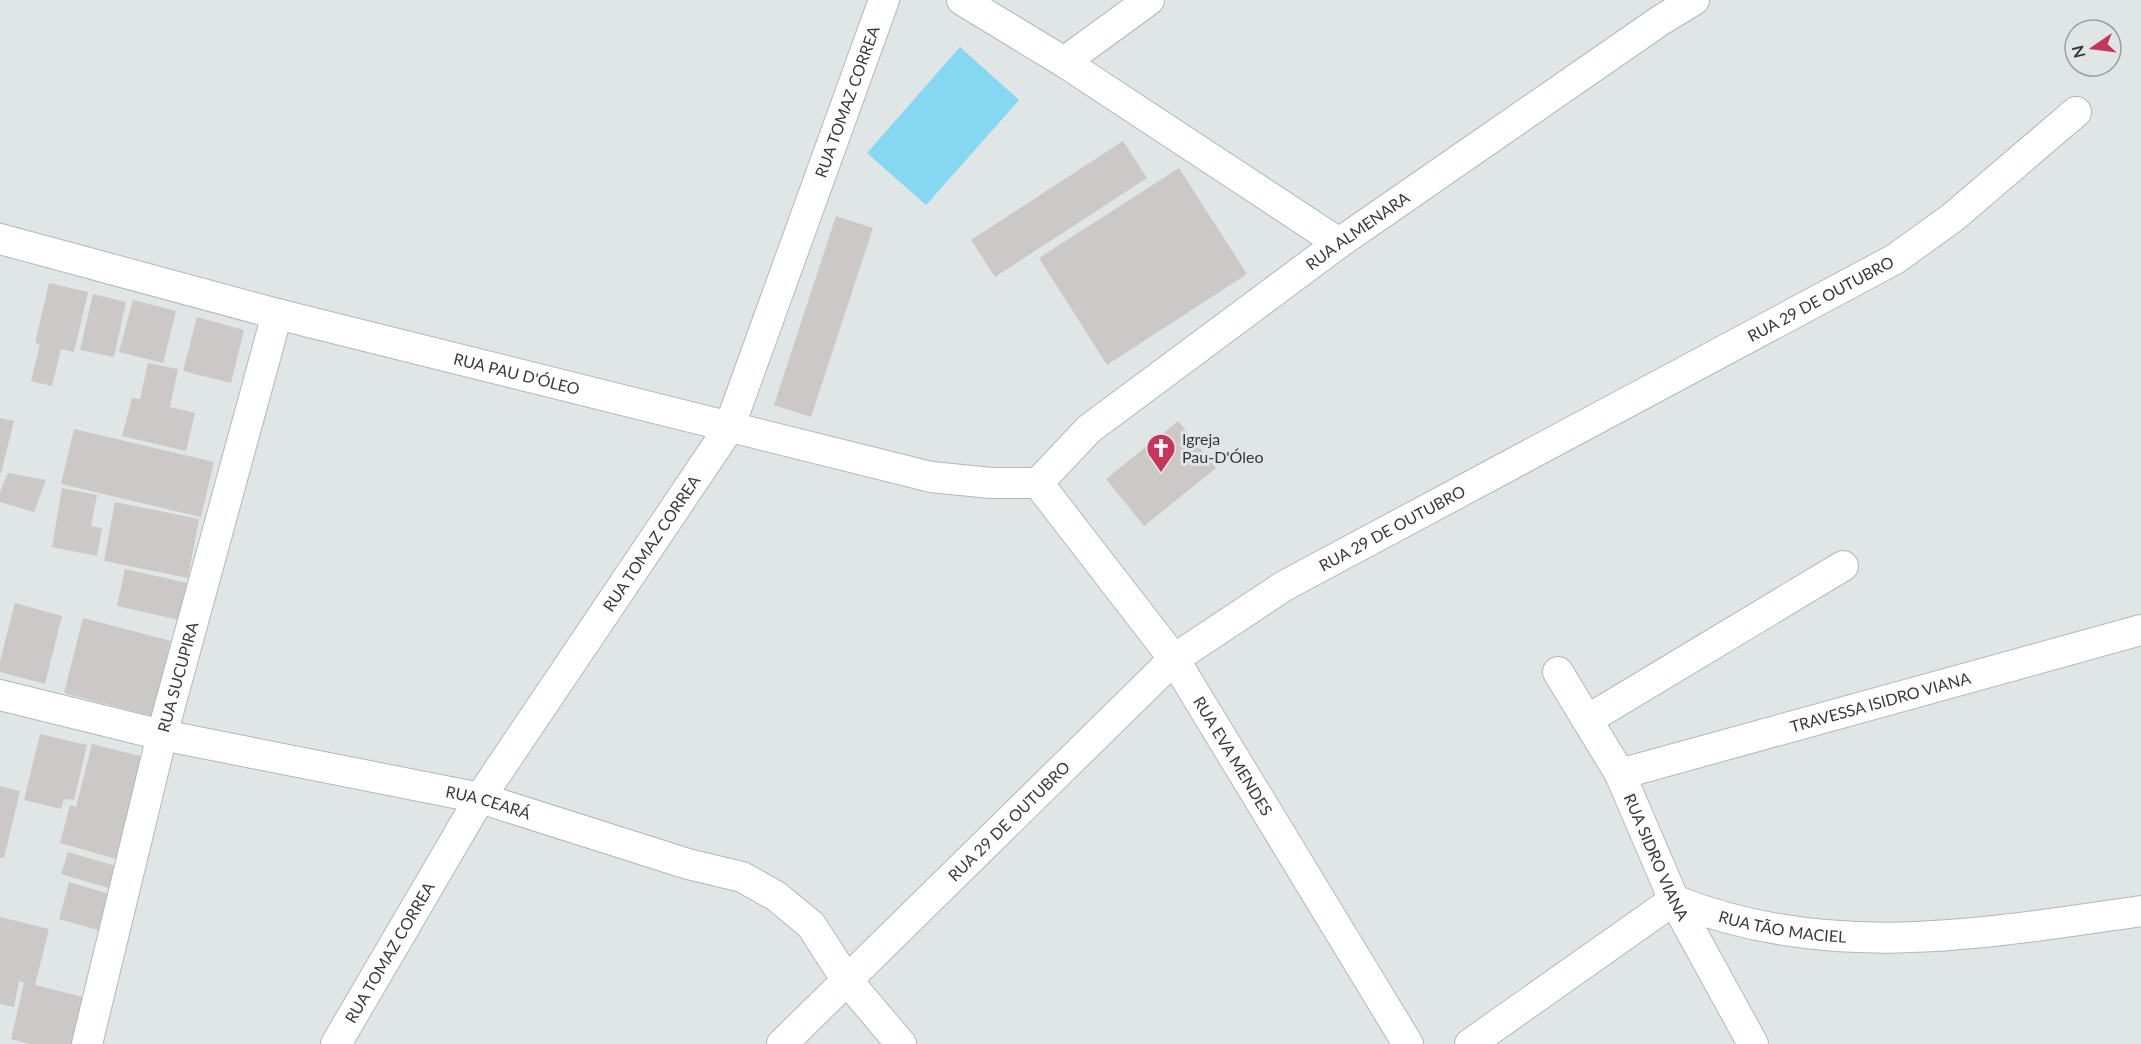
<svg xmlns="http://www.w3.org/2000/svg" width="2141" height="1044" font-family="Lato,sans-serif">
  <style>
    .grass { fill: #85d7f2 }
    .building { fill: #cdc8c8 }
    .lines { fill: none; stroke-linecap: round; stroke-linejoin: round }
    .street-casing { stroke: #b3b7b9; stroke-width: 32 }
    .street { stroke: #fff; stroke-width: 30 }
    .labels { text-anchor: middle; stroke-width: 6; stroke-linejoin: round; paint-order: stroke }
    .street-label { font-size: 16px; fill: #37393a; stroke: #e0e5e6 }
    .poi-label { font-size: 16px; fill: #37393a; stroke: #e0e5e6; text-anchor: start }
  </style>
  <rect width="100%" height="100%" fill="#e0e5e6"/>
  <path class="grass" d="M960 47 1019 100 926 205 867 153Z"/>
  <path class="building" d="M1123 141 1147 178 995 277 971 240Z
    M1179 168 1247 274 1107 365 1039 258Z
    M836 216 873 228 811 417 774 405Z
    M49 283 88 292 74 352 61 349 52 386 31 381 40 344 35 343Z
    M93 294 126 302 114 357 80 350Z
    M133 300 176 311 163 363 119 352Z
    M197 317 244 330 231 383 183 371Z
    M148 363 178 369 170 407 195 413 186 451 122 436 132 398 140 399Z
    M0 418 14 421 1 473H0Z
    M1178 421 1216 468 1144 526 1106 479Z
    M74 429 214 462 201 517 61 484Z
    M8 473 46 480 34 512 0 502V492Z
    M62 488 97 495 91 526 102 528 97 556 52 547Z
    M115 502 199 519 188 578 104 561Z
    M125 569 187 583 179 620 117 606Z
    M15 603 62 616 45 684 0 672V661Z
    M83 618 171 641 152 716 64 693Z
    M40 734 87 745 74 800 64 799 61 809 24 800Z
    M92 744 148 758 120 860 60 843 70 805 76 807Z
    M0 786 20 791 4 858 0 857Z
    M68 852 119 867 112 889 61 874Z
    M69 882 116 896 105 932 59 919Z
    M0 917 49 929 35 985 91 999 80 1044H30L11 1039 24 983 19 981 14 1007 0 1004Z"/>
  <g class="lines">
    <g class="street-casing">
      <g id="street">
        <path d="M962 0 1064 62 1339 243"/>
        <path d="M1064 62 1149 0"/>
        <path id="s1" d="M0 239 277 314 931 477 991 483H1038"/>
        <path id="s2" d="M1038 483 1089 429 1339 243 1661 20 1694 0"/>
        <path id="s3" d="M1038 483 1174 659 1408 1044"/>
        <path id="s4" d="M1558 672 1620 774 1674 900 1753 1044"/>
        <path id="s5" d="M0 695 162 735 480 798 688 864 742 877 776 896 811 925 846 979 901 1044"/>
        <path d="M1587 720 1843 566"/>
        <path id="s6" d="M1620 774 2141 630"/>
        <path id="s7" d="M87 1044 162 735 277 314"/>
        <path id="s8" d="M336 1044 480 798 729 428 884 0"/>
        <path id="s9" d="M782 1044 1174 659 1284 586 1895 259 1952 218 2076 112"/>
        <path id="s10" d="M1470 1044 1674 900C1828 962 1982 934 2141 911"/>
      </g>
    </g>
    <use href="#street" class="street"/>
  </g>
  <defs>
    <g id="church-pin" transform="scale(1.5)"><path d="M0 17L-7.5 6A9.5 9.5 0 1 1 7.5 6Z" fill="#c63658" stroke="#e0e5e6"/><path d="M-1.2-6h2.4v3.5h3.3v2.4h-3.3V6h-2.4V-.1h-3.3v-2.4h3.3Z" fill="#fff"/></g>
  </defs>
  <g fill-rule="evenodd">
    <use href="#church-pin" x="1161" y="448"/>
  </g>
  <g class="labels">
    <g class="street-label">
      <text dy="6" stroke="none"><textPath href="#s8" startOffset="1078">RUA TOMAZ CORREA</textPath></text>
      <text dy="6" stroke="none"><textPath href="#s2" startOffset="408">RUA ALMENARA</textPath></text>
      <text dy="6" stroke="none"><textPath href="#s9" startOffset="1290">RUA 29 DE OUTUBRO</textPath></text>
      <text dy="6" stroke="none"><textPath href="#s1" startOffset="534">RUA PAU D'ÓLEO</textPath></text>
      <text dy="6" stroke="none"><textPath href="#s9" startOffset="804">RUA 29 DE OUTUBRO</textPath></text>
      <text dy="6" stroke="none"><textPath href="#s8" startOffset="592">RUA TOMAZ CORREA</textPath></text>
      <text dy="6" stroke="none"><textPath href="#s7" startOffset="378">RUA SUCUPIRA</textPath></text>
      <text dy="6" stroke="none"><textPath href="#s6" startOffset="270">TRAVESSA ISIDRO VIANA</textPath></text>
      <text dy="6" stroke="none"><textPath href="#s3" startOffset="336">RUA EVA MENDES</textPath></text>
      <text dy="6" stroke="none"><textPath href="#s5" startOffset="500">RUA CEARÁ</textPath></text>
      <text dy="6" stroke="none"><textPath href="#s9" startOffset="318">RUA 29 DE OUTUBRO</textPath></text>
      <text dy="6" stroke="none"><textPath href="#s4" startOffset="210">RUA SIDRO VIANA</textPath></text>
      <text dy="6" stroke="none"><textPath href="#s10" startOffset="362">RUA TÃO MACIEL</textPath></text>
      <text dy="6" stroke="none"><textPath href="#s8" startOffset="106">RUA TOMAZ CORREA</textPath></text>
    </g>
    <g class="poi-label">
      <text x="1182" y="445">Igreja<tspan x="1182" dy="18">Pau-D'Óleo</tspan></text>
    </g>
  </g>
  <g transform="translate(2093 48) rotate(256)"><circle r="28" fill="#e0e5e6" stroke="#9ca0a1" stroke-width="1.5"/>
  <path d="M0-4.5L10 22L0 15L-10 22Z" fill="#c63658"/>
  <text y="-9" font-size="16" font-weight="bold" text-anchor="middle" fill="#37393a">N</text>
  </g>
</svg>
